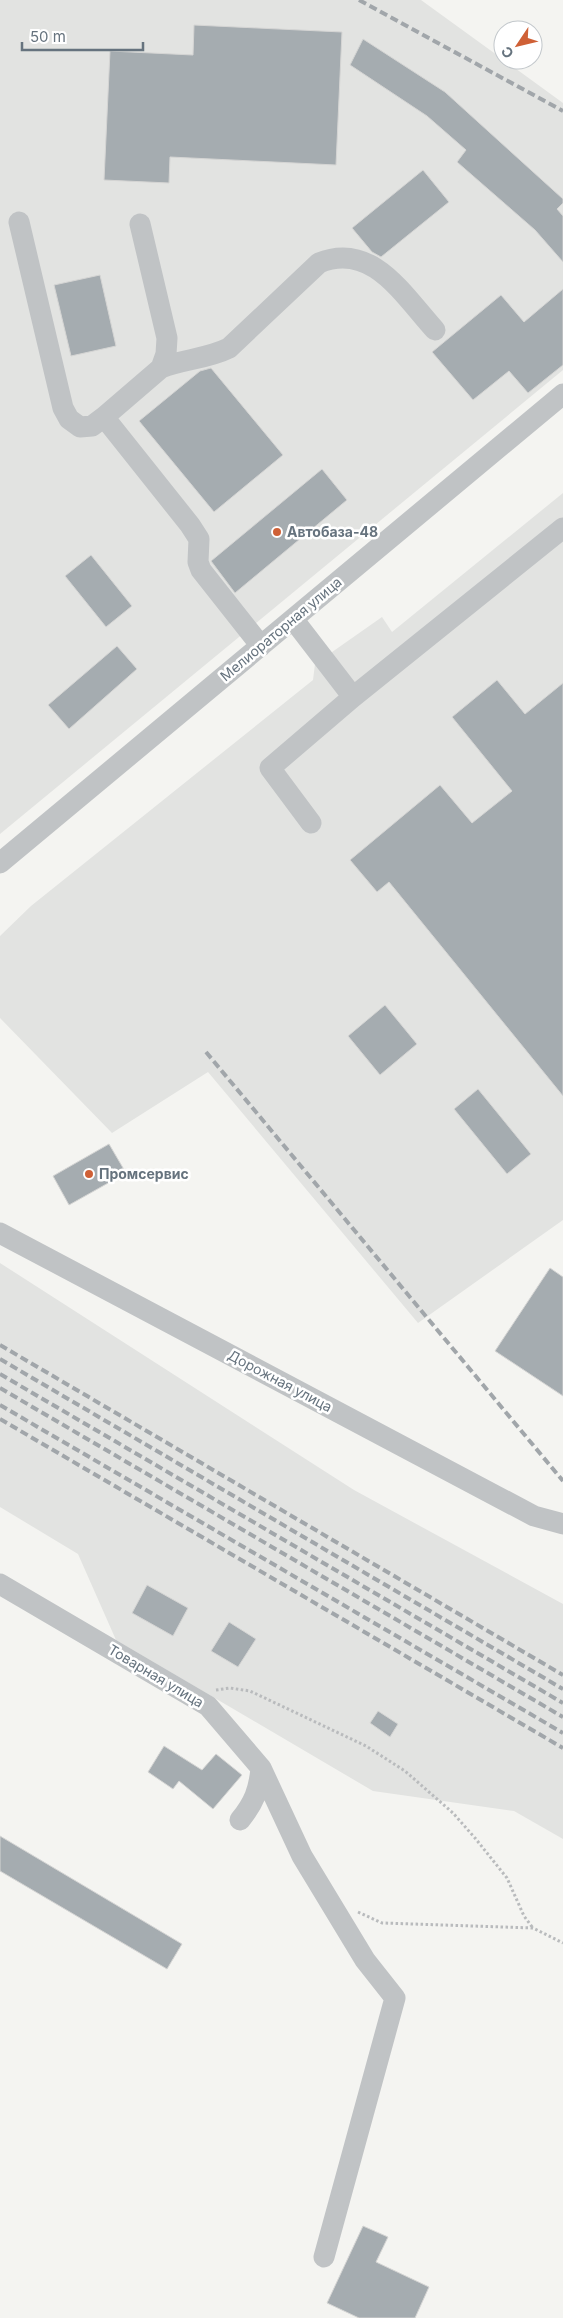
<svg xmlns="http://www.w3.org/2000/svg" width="563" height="2318" font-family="Inter,sans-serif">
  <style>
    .built { fill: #e2e3e1 }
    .building { fill: #a5acb0; stroke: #d5d5d4 }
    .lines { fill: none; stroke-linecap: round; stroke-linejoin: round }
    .path { stroke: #b9bbbd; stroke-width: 3; stroke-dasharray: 2.5 2.5; stroke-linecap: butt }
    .minor { stroke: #c0c3c5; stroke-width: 21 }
    .rail { stroke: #a1a6aa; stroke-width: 4; stroke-dasharray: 8 4; stroke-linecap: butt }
    .poi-dot { fill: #cf6036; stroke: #fff; stroke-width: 2 }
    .labels { text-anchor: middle; stroke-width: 5; stroke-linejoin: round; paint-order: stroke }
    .poi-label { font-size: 14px; font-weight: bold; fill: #66737e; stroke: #fff; text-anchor: start }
    .street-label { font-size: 14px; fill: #66737e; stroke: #fff }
  </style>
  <rect width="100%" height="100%" fill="#f4f4f1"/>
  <path class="built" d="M0 0H421L563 103V370L0 834Z
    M563 493V1220L418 1323 208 1072 112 1133 0 1018V936L31 906 313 680 315 664 382 617 392 632Z
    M0 1263 354 1490 563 1604V1839L514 1811 373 1791 116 1640 78 1554 0 1507Z"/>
  <path class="building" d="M194 25 342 32 336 165 170 157 169 183 104 180 110 51 193 55Z
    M363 39 445 92 563 199V203L557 209 563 216V262L535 230 457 162 466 150 427 116 350 65Z
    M423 170 449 202 381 257 372 252 352 228Z
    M100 275 116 346 71 356 54 285Z
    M563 289V365L528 393 509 371 473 400 432 352 501 295 524 322Z
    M211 368 283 455 214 512 139 421 200 371Z
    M322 469 347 500 235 593 211 561Z
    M91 555 132 606 106 627 65 576Z
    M117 646 137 669 69 729 48 705Z
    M497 680 525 714 563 683V1096L389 882 377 892 350 860 440 785 472 823 512 791 452 717Z
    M385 1005 417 1044 380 1075 348 1036Z
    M478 1089 531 1154 507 1174 454 1109Z
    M109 1144 126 1173 69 1205 53 1176Z
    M550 1268 563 1277V1396L495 1351Z
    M147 1585 188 1608 173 1636 132 1613Z
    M229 1622 256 1639 238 1667 211 1651Z
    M378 1711 398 1724 390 1737 370 1723Z
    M164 1746 202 1770 216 1754 242 1775 213 1809 179 1781 173 1789 148 1772Z
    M0 1836 182 1944 167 1969 0 1871Z
    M363 2226 388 2237 376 2262 429 2287 415 2318H359L327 2303Z"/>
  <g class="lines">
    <path class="path" d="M216 1690 230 1688 250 1691 366 1746 405 1771 453 1813 475 1838 507 1878 524 1916 533 1928
      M358 1912 382 1923 533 1928 563 1943"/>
    <path class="minor" d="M19 222 63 408 69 419 80 427 92 426 104 417
      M140 224 167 338 166 354 161 368 104 417 190 525 199 539 198 562 201 570 261 646
      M161 368C183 359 207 359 229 348L319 263C372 241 403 295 435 330
      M293 619 353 697 270 768 311 823
      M353 697 563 528
      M0 863 563 394
      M0 1233 534 1516 563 1524
      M0 1584 208 1706 261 1768 302 1856 365 1960 395 1998 324 2257
      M240 1820C254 1803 259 1790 261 1768"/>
    <path class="rail" d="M359 0 563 111
      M206 1052 563 1481
      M0 1345 563 1675
      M0 1359 563 1689
      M0 1374 563 1703
      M0 1388 563 1717
      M0 1405 563 1733
      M0 1419 563 1748"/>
  </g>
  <g class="poi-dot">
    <circle cx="277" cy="532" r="5"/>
    <circle cx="89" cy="1174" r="5"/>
  </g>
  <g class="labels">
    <g class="poi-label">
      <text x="287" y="537">Автобаза-48</text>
      <text x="99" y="1179">Промсервис</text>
    </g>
    <g class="street-label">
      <text transform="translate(281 629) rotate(-40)" y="5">Мелиораторная улица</text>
      <text transform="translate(280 1381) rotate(28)" y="5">Дорожная улица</text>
      <text transform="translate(156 1676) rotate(31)" y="5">Товарная улица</text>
    </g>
  </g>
  <g transform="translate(518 45) rotate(235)"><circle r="24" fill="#ffffff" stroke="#c2c7cb"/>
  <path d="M0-4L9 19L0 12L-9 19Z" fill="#cf6036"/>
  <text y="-8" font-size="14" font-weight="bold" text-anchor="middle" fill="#66737e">С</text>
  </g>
  <path d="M22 42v8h121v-8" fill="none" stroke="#66737e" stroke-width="2.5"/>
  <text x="30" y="42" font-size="15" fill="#66737e" stroke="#ffffff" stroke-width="4" paint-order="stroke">50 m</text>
</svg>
